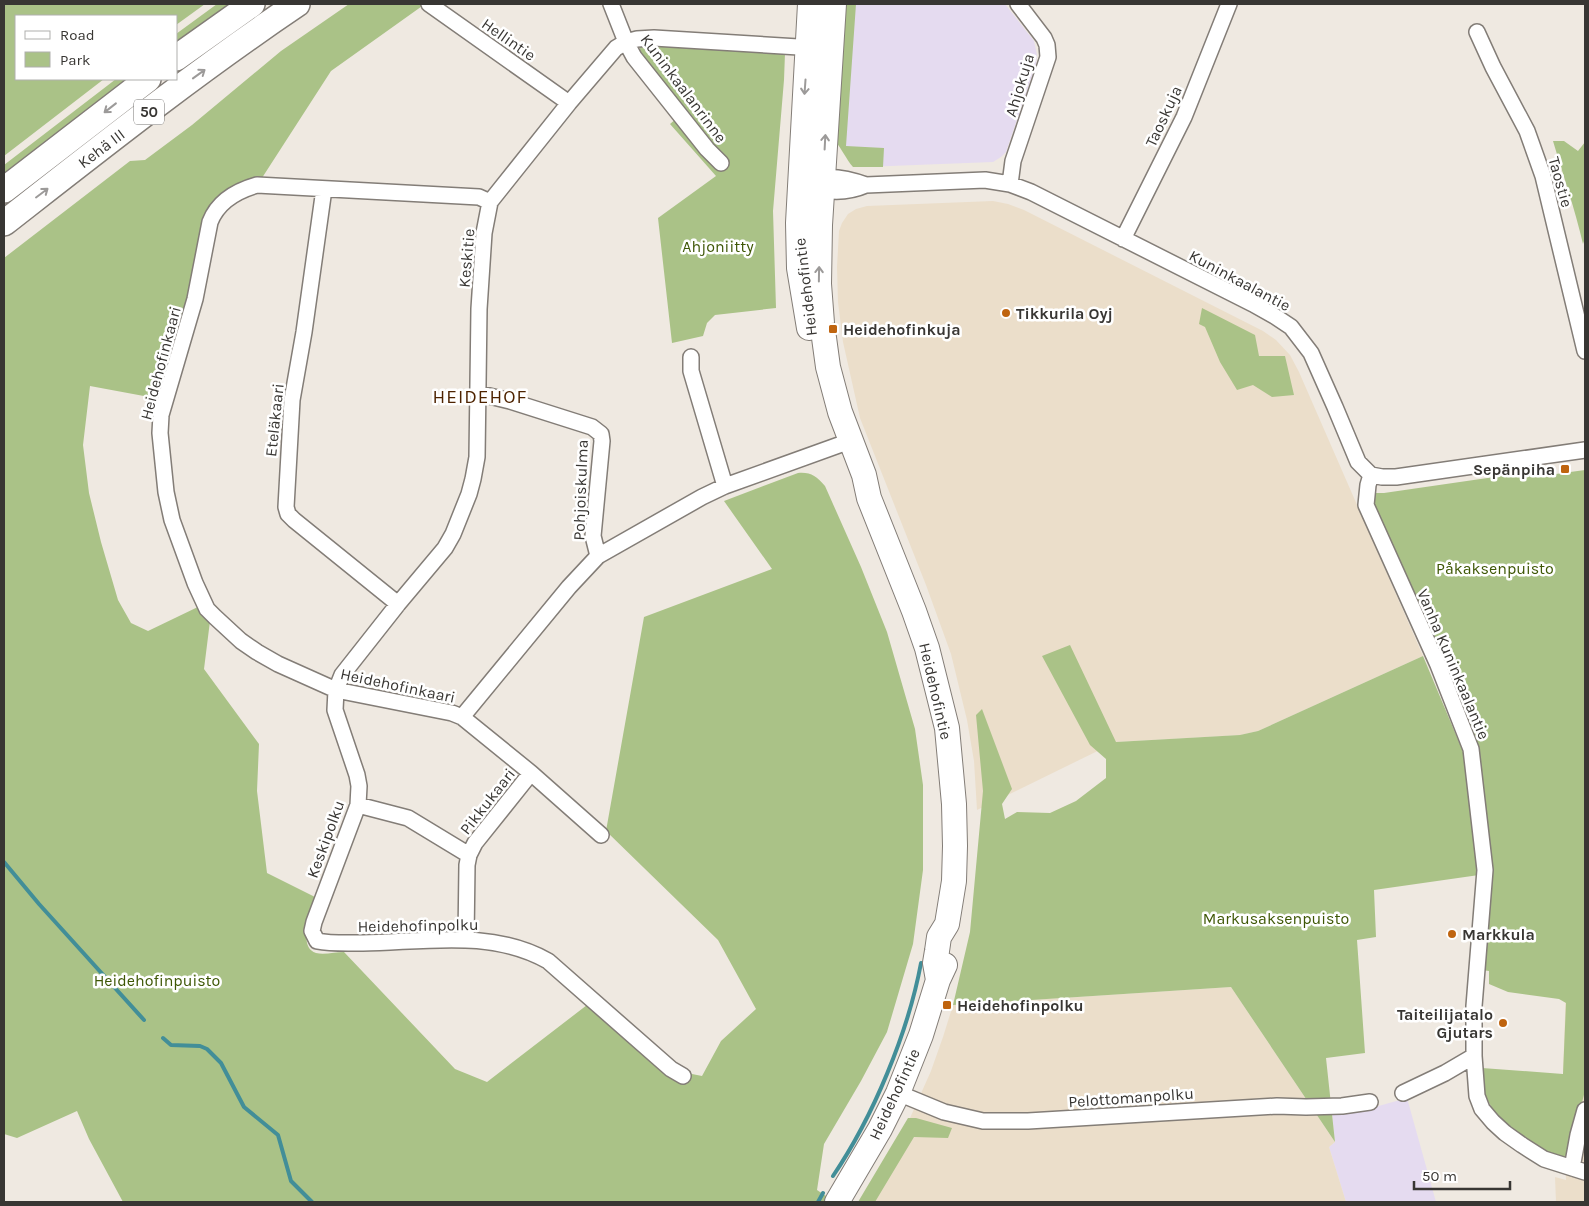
<svg xmlns="http://www.w3.org/2000/svg" width="1589" height="1206" font-family="Karla,sans-serif">
  <style>
    .commercial { fill: #e5dbf0 }
    .industrial { fill: #ebdeca }
    .green { fill: #aac287 }
    .lines { fill: none; stroke-linecap: round; stroke-linejoin: round }
    .stream { stroke: #428e98; stroke-width: 4 }
    .minor-casing { stroke: #837d77; stroke-width: 18 }
    .primary-casing { stroke: #837d77; stroke-width: 26 }
    .trunk-casing { stroke: #837d77; stroke-width: 28 }
    .minor { stroke: #fff; stroke-width: 15 }
    .primary { stroke: #fff; stroke-width: 24 }
    .trunk { stroke: #fff; stroke-width: 25 }
    .oneway { stroke: #9c9a99 }
    .poi-dot { fill: #bf640f; stroke: #fff; stroke-width: 2 }
    .labels { text-anchor: middle; stroke-width: 5; stroke-linejoin: round; paint-order: stroke }
    .shield { fill: #fff; stroke: #747270; stroke-width: 1 }
    .shield-label { font-size: 15px; font-weight: bold; fill: #383633 }
    .street-label { font-size: 16px; fill: #383633; stroke: #fff }
    .park-label { font-size: 16px; fill: #3e5705; stroke: #fff }
    .poi-label { font-size: 16px; font-weight: bold; fill: #383633; stroke: #fff; text-anchor: start }
    .quarter-label { font-size: 19px; letter-spacing: 1px; fill: #4e2300; stroke: #fff }
  </style>
  <rect width="100%" height="100%" fill="#efe9e1"/>
  <path class="commercial" d="M853 4H1005L1034 41 1037 55 1036 64 1006 152 1001 157 993 162 864 167 854 164 844 148Z
    M1407 1098 1436 1202H1346L1329 1147 1335 1142 1332 1113 1368 1109Z"/>
  <path class="industrial" d="M993 201 1008 204 1024 210 1263 331 1276 340 1290 355 1299 372 1423 656 1258 731 1241 735 1116 742 977 810 974 761 967 720 951 654 926 585 860 418 843 342 838 302 837 267 839 231 842 223 848 214 856 209 867 206Z
    M1585 959V1202H1556L1555 1177 1566 1180 1563 1074 1566 986Z
    M1231 987 1335 1142 1329 1147 1346 1202H862L910 1118 931 1071 943 1037 953 1005Z"/>
  <path class="green" d="M4 4H205L176 25V16H16V79H104L4 156Z
    M217 4H235L176 46V34Z
    M349 4H425L331 71 260 181 226 193 160 399 90 386 83 445 89 493 101 542 118 600 131 623 148 631 202 605 210 621 204 669 259 744 257 791 267 873 317 898C313 911 296 946 316 953 324 955 336 952 344 952L455 1069 487 1082 587 1005 683 1070 692 1074 702 1076 721 1041 756 1009 718 940 606 831 644 617 772 569 724 501 798 473C811 472 816 476 825 486L861 567 887 632 915 729 923 785V870L913 944 887 1032 861 1081 824 1144 817 1190 829 1198 826 1202H123L89 1139 77 1111 17 1138 4 1134V258L130 161 145 160 192 125 281 51Z
    M843 4H856L846 146 884 148 883 167H853C846 159 842 149 835 141Z
    M644 44 785 53 784 80 773 211 776 308 715 315 707 323 703 336 672 343 658 218 716 176 670 124 684 112 639 54 640 47Z
    M116 79H133L4 180V165Z
    M1553 141H1564L1578 151 1585 142V238L1583 244C1575 209 1563 175 1553 141Z
    M1202 308 1255 335 1259 356H1285L1294 395 1272 397 1253 385 1237 390 1220 362 1205 327 1199 324Z
    M1585 470V1091L1570 1148 1566 1154V1162C1532 1143 1499 1131 1484 1092 1482 1084 1482 1076 1482 1068L1563 1074 1566 1003 1559 999 1508 992 1489 984V971L1482 970 1477 772 1369 505 1372 493H1384L1515 474 1541 476Z
    M1070 645 1116 742 1240 735 1258 731 1423 656 1464 754 1479 875 1374 890 1376 937 1357 940 1365 1053 1326 1058 1335 1142 1231 987 953 1005 970 932 983 791 976 715 982 709 1012 789 1002 804 1005 819 1017 812 1050 813 1076 801 1106 778V759L1090 745 1042 656Z
    M908 1118H916L952 1128 948 1138 914 1137 875 1202H858Z"/>
  <g class="lines">
    <path class="stream" d="M4 862 39 904 144 1020
      M163 1038 171 1045 200 1046 207 1049 221 1063 244 1107 278 1135 291 1181 312 1202
      M833 1176C873 1117 908 1033 921 963
      M818 1202 823 1193"/>
    <g class="minor-casing">
      <path id="minor" d="M429 4 569 103
        M611 4 626 42 634 57 707 149 721 163
        M1477 32 1493 67 1527 131 1543 176 1585 351
        M815 179C832 175 850 179 866 185L985 180 1010 184 1031 192 1253 304 1276 317 1291 327 1311 353 1335 407 1358 462 1371 475 1382 477H1396L1585 450
        M1010 184 1013 161 1048 57 1047 45 1044 38 1018 4
        M814 188C832 193 850 192 866 185
        M324 189 304 332 292 400 286 507 288 514 294 520 398 604
        M490 202 479 197 257 185C236 191 218 201 210 222L195 299 161 415 160 433 166 492 172 520 195 583 207 609 215 617 241 641 257 652 278 664 336 690 452 713 462 717 531 773 601 835
        M1123 239 1184 117 1229 4
        M691 357V371L725 486
        M1371 475 1368 485 1366 505 1438 665 1471 749 1485 870 1474 1006V1056L1477 1096 1482 1109 1493 1122 1505 1133 1522 1145 1544 1159 1585 1172
        M598 556 702 497 725 486 850 441
        M462 717 569 587 598 556 593 536 602 441 601 434 592 427 510 401 477 393
        M358 805 408 818 469 855
        M466 939 467 865 469 855 475 843 531 773
        M683 1076 671 1069 548 961C492 929 425 942 363 943 348 943 332 944 317 941L312 931 314 922 358 805 359 786 357 775 335 710 336 690 342 675 398 604 445 548 453 534 469 494 473 479 477 457 479 309 484 233 490 202 569 103 616 48 626 42 637 39 654 38 815 48
        M898 1093 944 1112 983 1121H1028L1277 1106 1306 1107 1342 1106 1370 1102
        M1403 1093 1445 1073 1474 1056
        M1572 1168 1578 1135 1585 1110"/>
    </g>
    <g class="primary-casing">
      <path id="primary" d="M834 4 820 225 819 284 822 323 828 367 840 412 864 475 869 498 914 611 927 648 947 728 954 804 955 846 954 881 947 924 939 937 937 951 935 963 938 980
        M809 328 799 268 798 223 810 4
        M837 1202 880 1129 898 1093 921 1035 938 980 945 965"/>
    </g>
    <g class="trunk-casing">
      <path id="trunk" d="M176 58 252 4
        M4 190 148 79
        M4 223C100 148 196 72 297 4"/>
    </g>
    <use href="#minor" class="minor"/>
    <use href="#primary" class="primary"/>
    <use href="#trunk" class="trunk"/>
  </g>
  <defs><path id="oneway-shaft" d="M-6 0H5M1.5-3L5.5 0L1.5 3" fill="none" stroke-width="1.6" stroke-linecap="round" stroke-linejoin="round" transform="scale(1.25)"/></defs>
  <g class="oneway">
    <use href="#oneway-shaft" transform="translate(199 74) rotate(-36)"/>
    <use href="#oneway-shaft" transform="translate(805 87) rotate(94)"/>
    <use href="#oneway-shaft" transform="translate(110 108) rotate(142)"/>
    <use href="#oneway-shaft" transform="translate(825 142) rotate(-87)"/>
    <use href="#oneway-shaft" transform="translate(42 193) rotate(-37)"/>
    <use href="#oneway-shaft" transform="translate(819 274) rotate(-89)"/>
  </g>
  <g class="poi-dot">
    <circle cx="1006" cy="313" r="5"/>
    <rect x="828" y="324" width="10" height="10" rx="2.5"/>
    <rect x="1560" y="464" width="10" height="10" rx="2.5"/>
    <circle cx="1452" cy="934" r="5"/>
    <rect x="942" y="1000" width="10" height="10" rx="2.5"/>
    <circle cx="1503" cy="1023" r="5"/>
  </g>
  <g class="labels">
    <rect class="shield" x="134" y="99.5" width="30" height="25" rx="4"/>
    <g class="shield-label">
      <text x="149" y="117">50</text>
    </g>
    <g class="street-label">
      <text transform="translate(509 39) rotate(35)" y="6">Hellintie</text>
      <text transform="translate(1019 85) rotate(-73)" y="6">Ahjokuja</text>
      <text transform="translate(684 88) rotate(53)" y="6">Kuninkaalanrinne</text>
      <text transform="translate(1163 116) rotate(-65)" y="6">Taoskuja</text>
      <text transform="translate(101 148) rotate(-37)" y="6">Kehä III</text>
      <text transform="translate(1561 182) rotate(74)" y="6">Taostie</text>
      <text transform="translate(466 258) rotate(-85)" y="6">Keskitie</text>
      <text transform="translate(1240 280) rotate(28)" y="6">Kuninkaalantie</text>
      <text transform="translate(805 287) rotate(-97)" y="6">Heidehofintie</text>
      <text transform="translate(160 363) rotate(-75)" y="6">Heidehofinkaari</text>
      <text transform="translate(274 420) rotate(-84)" y="6">Eteläkaari</text>
      <text transform="translate(580 490) rotate(-88)" y="6">Pohjoiskulma</text>
      <text transform="translate(1454 664) rotate(67)" y="6">Vanha Kuninkaalantie</text>
      <text transform="translate(398 685) rotate(12)" y="6">Heidehofinkaari</text>
      <text transform="translate(936 691) rotate(77)" y="6">Heidehofintie</text>
      <text transform="translate(487 801) rotate(-52)" y="6">Pikkukaari</text>
      <text transform="translate(325 839) rotate(-70)" y="6">Keskipolku</text>
      <text transform="translate(418 925) rotate(-1)" y="6">Heidehofinpolku</text>
      <text transform="translate(894 1094) rotate(-65)" y="6">Heidehofintie</text>
      <text transform="translate(1131 1097) rotate(-4)" y="6">Pelottomanpolku</text>
    </g>
    <g class="park-label">
      <text x="718" y="252">Ahjoniitty</text>
      <text x="1495" y="574">Påkaksenpuisto</text>
      <text x="1276" y="924">Markusaksenpuisto</text>
      <text x="157" y="986">Heidehofinpuisto</text>
    </g>
    <g class="poi-label">
      <text x="1016" y="319">Tikkurila Oyj</text>
      <text x="843" y="335">Heidehofinkuja</text>
      <text x="1555" y="475" text-anchor="end">Sepänpiha</text>
      <text x="1462" y="940">Markkula</text>
      <text x="957" y="1011">Heidehofinpolku</text>
      <text x="1493" y="1020" text-anchor="end">Taiteilijatalo<tspan x="1493" dy="18">Gjutars</tspan></text>
    </g>
    <g class="quarter-label">
      <text x="480" y="403">HEIDEHOF</text>
    </g>
  </g>
  <rect width="1589" height="1206" fill="none" stroke="#383633" stroke-width="10"/>
  <rect x="15" y="15" width="162" height="65" fill="#ffffff" stroke="#afafad"/>
  <rect x="25" y="31" width="25" height="8" fill="#ffffff" stroke="#afafad"/>
  <text x="60" y="40" font-size="15" fill="#383633">Road</text>
  <rect x="25" y="52" width="25" height="15" fill="#aac287" stroke="#afafad"/>
  <text x="60" y="65" font-size="15" fill="#383633">Park</text>
  <path d="M1414 1181v8h96v-8" fill="none" stroke="#383633" stroke-width="2.5"/>
  <text x="1422" y="1181" font-size="15" fill="#383633" stroke="#ffffff" stroke-width="4" paint-order="stroke">50 m</text>
</svg>
